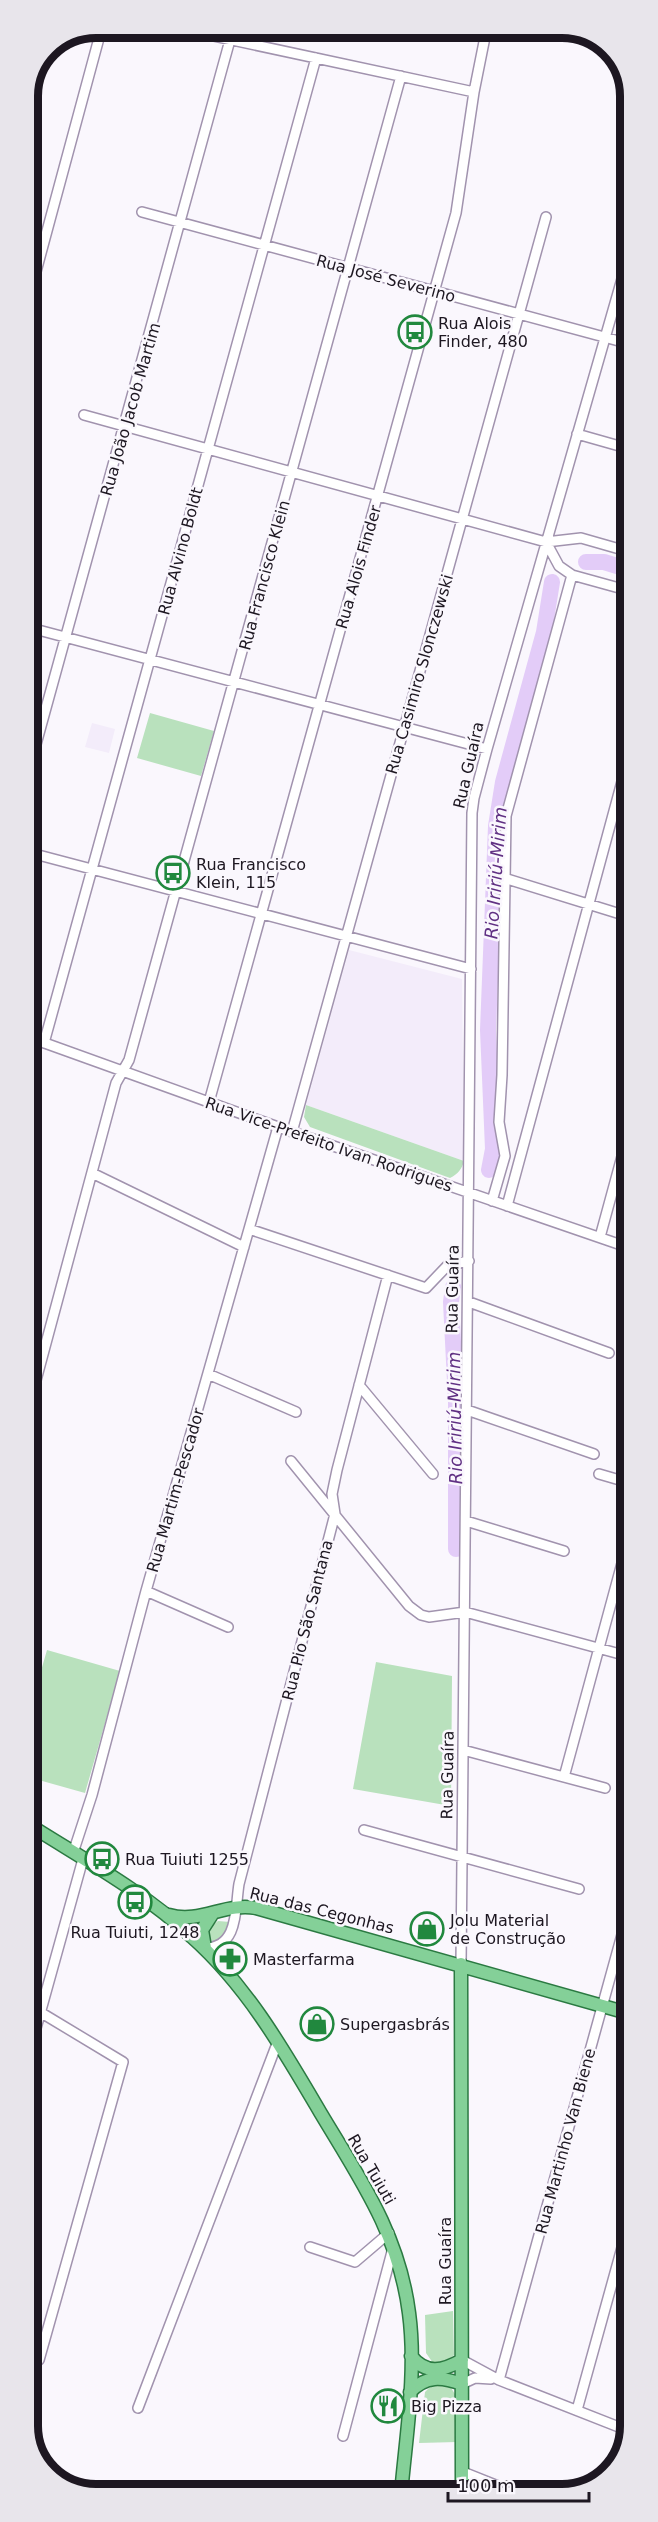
<svg xmlns="http://www.w3.org/2000/svg" width="658" height="2522" font-family="'DejaVu Sans',sans-serif">
  <style>
    .built { fill: #f3ecfa }
    .green { fill: #b9e1bd }
    .lines { fill: none; stroke-linecap: round; stroke-linejoin: round }
    .river { stroke: #e3ccf8; stroke-width: 16 }
    .minor-casing { stroke: #a193ae; stroke-width: 12 }
    .major-casing { stroke: #2b7a42; stroke-width: 15 }
    .minor { stroke: #fff; stroke-width: 9 }
    .major { stroke: #84d098; stroke-width: 12 }
    .labels { text-anchor: middle; stroke-width: 5; stroke-linejoin: round; paint-order: stroke }
    .street-label { font-size: 16px; fill: #1d1721; stroke: #faf7fd }
    .poi-label { font-size: 16px; fill: #1d1721; stroke: #faf7fd; text-anchor: start }
    .water-label { font-size: 18px; font-style: italic; fill: #603083; stroke: #faf7fd }
    .rim { fill: none; stroke: #1d1721; stroke-width: 8 }
  </style>
  <rect width="100%" height="100%" fill="#faf7fd"/>
  <path class="built" d="M92 723 115 729 109 753 85 747Z
    M349 950 462 979 464 1161 306 1105Z"/>
  <path class="green" d="M150 713 214 731 201 776 137 758Z
    M306 1105 464 1161C462 1169 458 1174 450 1178L310 1127 304 1117Z
    M47 1650 120 1671 85 1793 28 1777V1716Z
    M376 1662 452 1676 451 1806 353 1789Z
    M218 1921 230 1922 222 1939 213 1943 210 1942 207 1930Z
    M453 2311 454 2355 445 2364 433 2363 426 2353 425 2315Z
    M439 2383 450 2386 456 2396 457 2442 419 2443 425 2392 429 2388Z"/>
  <g class="lines">
    <path class="river" d="M586 562H604L630 570
      M489 1170 493 1149 488 1030 496 826 503 782 544 632 552 582
      M453 1287 451 1302 456 1401V1549"/>
    <g class="minor-casing">
      <path id="minor" d="M190 31 474 92
        M142 212 630 344
        M27 305 102 27
        M84 415 546 542 581 538 630 552
        M577 434 630 449
        M546 542 559 566 572 575 630 591
        M27 627 487 749
        M27 777 230 40
        M27 852 471 969
        M504 878 630 917
        M28 1037 278 1127 630 1248
        M44 1043 316 58
        M209 1102 456 213 474 92 487 27
        M292 1132 546 217
        M92 1173 244 1247
        M492 1201 505 1156 499 1122 502 1075 506 816 572 575
        M507 1206 630 752
        M249 1229 426 1288 448 1265 469 1261
        M600 1237 630 1127
        M469 1302 609 1353
        M208 1374 296 1412
        M359 1385 433 1474
        M28 1410 116 1083 129 1060 401 76
        M467 1410 594 1454
        M291 1461 409 1606 421 1615 429 1617 465 1612 631 1657
        M599 1474 630 1483
        M466 1521 564 1551
        M146 1591 228 1627
        M463 1750 605 1788
        M564 1777 631 1530
        M364 1830 579 1889
        M73 1853 92 1795 146 1591 278 1127
        M205 1948C239 1948 235 1908 239 1884L335 1514 332 1494 337 1470 388 1275
        M461 1964 472 813 474 798 487 749 630 251
        M28 2057 83 1859
        M310 2247 355 2262 389 2233
        M28 2356 39 2360 123 2062 40 2012
        M462 2360 499 2380 629 2431
        M499 2380 631 1902
        M462 2384 475 2378 491 2379
        M138 2408 278 2041
        M577 2410 631 2215
        M343 2436 393 2248
        M463 2472 518 2494"/>
    </g>
    <g class="major-casing">
      <path id="major" d="M28 1824C83 1859 144 1892 192 1937 247 1986 283 2049 320 2112 360 2179 399 2234 409 2313 417 2372 406 2435 401 2494
        M169 1915C200 1924 226 1902 256 1908L631 2014
        M205 1948 202 1930 213 1913
        M461 1964 462 2494
        M411 2356C426 2375 443 2371 462 2360
        M410 2392C426 2375 442 2377 462 2384"/>
    </g>
    <use href="#minor" class="minor"/>
    <use href="#major" class="major"/>
  </g>
  <defs>
    <g id="bus-ring" transform="scale(1.725)"><circle r="9.5" fill="#faf7fd" stroke="#21883e" stroke-width="1.5"/><path d="M-5-6H5V4H4V6H2V4H-2V6H-4V4H-5ZM-3.5-4V0h7V-4ZM-3.5 1.2v1.5H-2V1.2ZM2 1.2v1.5H3.5V1.2Z" fill="#21883e"/></g>
    <g id="shop-ring" transform="scale(1.725)"><circle r="9.5" fill="#faf7fd" stroke="#21883e" stroke-width="1.5"/><path d="M-5-2.5h2.3a2.7 3.5 0 0 1 5.4 0H5L5.5 6h-11ZM-1.5-2.5h3a1.5 2.3 0 0 0-3 0Z" fill="#21883e"/></g>
    <g id="pharmacy-ring" transform="scale(1.725)"><circle r="9.5" fill="#faf7fd" stroke="#21883e" stroke-width="1.5"/><path d="M-2-6h4v4h4v4h-4v4h-4v-4h-4v-4h4Z" fill="#21883e"/></g>
    <g id="restaurant-ring" transform="scale(1.725)"><circle r="9.5" fill="#faf7fd" stroke="#21883e" stroke-width="1.5"/><path d="M-5-6h1v4h1v-4h1v4h1v-4h1v5L-1.5 .5V6h-2V.5L-5-1ZM5-6V6H3V1.5H1.5Q1.5-4 5-6Z" fill="#21883e"/></g>
  </defs>
  <g fill-rule="evenodd">
    <use href="#bus-ring" x="415" y="332"/>
    <use href="#bus-ring" x="173" y="873"/>
    <use href="#bus-ring" x="102" y="1859"/>
    <use href="#bus-ring" x="135" y="1902"/>
    <use href="#shop-ring" x="427" y="1929"/>
    <use href="#pharmacy-ring" x="230" y="1959"/>
    <use href="#shop-ring" x="317" y="2024"/>
    <use href="#restaurant-ring" x="388" y="2406"/>
  </g>
  <g class="labels">
    <g class="street-label">
      <text transform="translate(386 278) rotate(15)" y="6">Rua José Severino</text>
      <text transform="translate(130 409) rotate(-74)" y="6">Rua João Jacob Martim</text>
      <text transform="translate(180 551) rotate(-75)" y="6">Rua Alvino Boldt</text>
      <text transform="translate(358 567) rotate(-74)" y="6">Rua Alois Finder</text>
      <text transform="translate(264 575) rotate(-75)" y="6">Rua Francisco Klein</text>
      <text transform="translate(419 674) rotate(-74)" y="6">Rua Casimiro Slonczewski</text>
      <text transform="translate(468 765) rotate(-77)" y="6">Rua Guaíra</text>
      <text transform="translate(329 1144) rotate(19)" y="6">Rua Vice-Prefeito Ivan Rodrigues</text>
      <text transform="translate(452 1289) rotate(-89)" y="6">Rua Guaíra</text>
      <text transform="translate(175 1490) rotate(-74)" y="6">Rua Martim-Pescador</text>
      <text transform="translate(307 1620) rotate(-76)" y="6">Rua Pio São Santana</text>
      <text transform="translate(447 1775) rotate(-89)" y="6">Rua Guaíra</text>
      <text transform="translate(322 1910) rotate(14)" y="6">Rua das Cegonhas</text>
      <text transform="translate(565 2141) rotate(-75)" y="6">Rua Martinho Van Biene</text>
      <text transform="translate(372 2169) rotate(60)" y="6">Rua Tuiuti</text>
      <text transform="translate(445 2261) rotate(-90)" y="6">Rua Guaíra</text>
    </g>
    <g class="poi-label">
      <text x="438" y="329">Rua Alois<tspan x="438" dy="18">Finder, 480</tspan></text>
      <text x="196" y="870">Rua Francisco<tspan x="196" dy="18">Klein, 115</tspan></text>
      <text x="125" y="1865">Rua Tuiuti 1255</text>
      <text x="450" y="1926">Jolu Material<tspan x="450" dy="18">de Construção</tspan></text>
      <text x="135" y="1938" text-anchor="middle">Rua Tuiuti, 1248</text>
      <text x="253" y="1965">Masterfarma</text>
      <text x="340" y="2030">Supergasbrás</text>
      <text x="411" y="2412">Big Pizza</text>
    </g>
    <g class="water-label">
      <text transform="translate(496 873) rotate(-86)" y="6">Rio Iririú-Mirim</text>
      <text transform="translate(455 1418) rotate(-91)" y="6">Rio Iririú-Mirim</text>
    </g>
  </g>
  <path d="M0 0H658V2522H0ZM96 38H562A58 58 0 0 1 620 96V2426A58 58 0 0 1 562 2484H96A58 58 0 0 1 38 2426V96A58 58 0 0 1 96 38Z" fill="#e8e5eb" fill-rule="evenodd"/>
  <path class="rim" d="M96 38H562A58 58 0 0 1 620 96V2426A58 58 0 0 1 562 2484H96A58 58 0 0 1 38 2426V96A58 58 0 0 1 96 38Z"/>
  <path d="M448 2492v9h141v-9" fill="none" stroke="#1d1721" stroke-width="3"/>
  <text x="457" y="2492" font-size="18" fill="#1d1721" stroke="#faf7fd" stroke-width="4.5" paint-order="stroke">100 m</text>
</svg>
